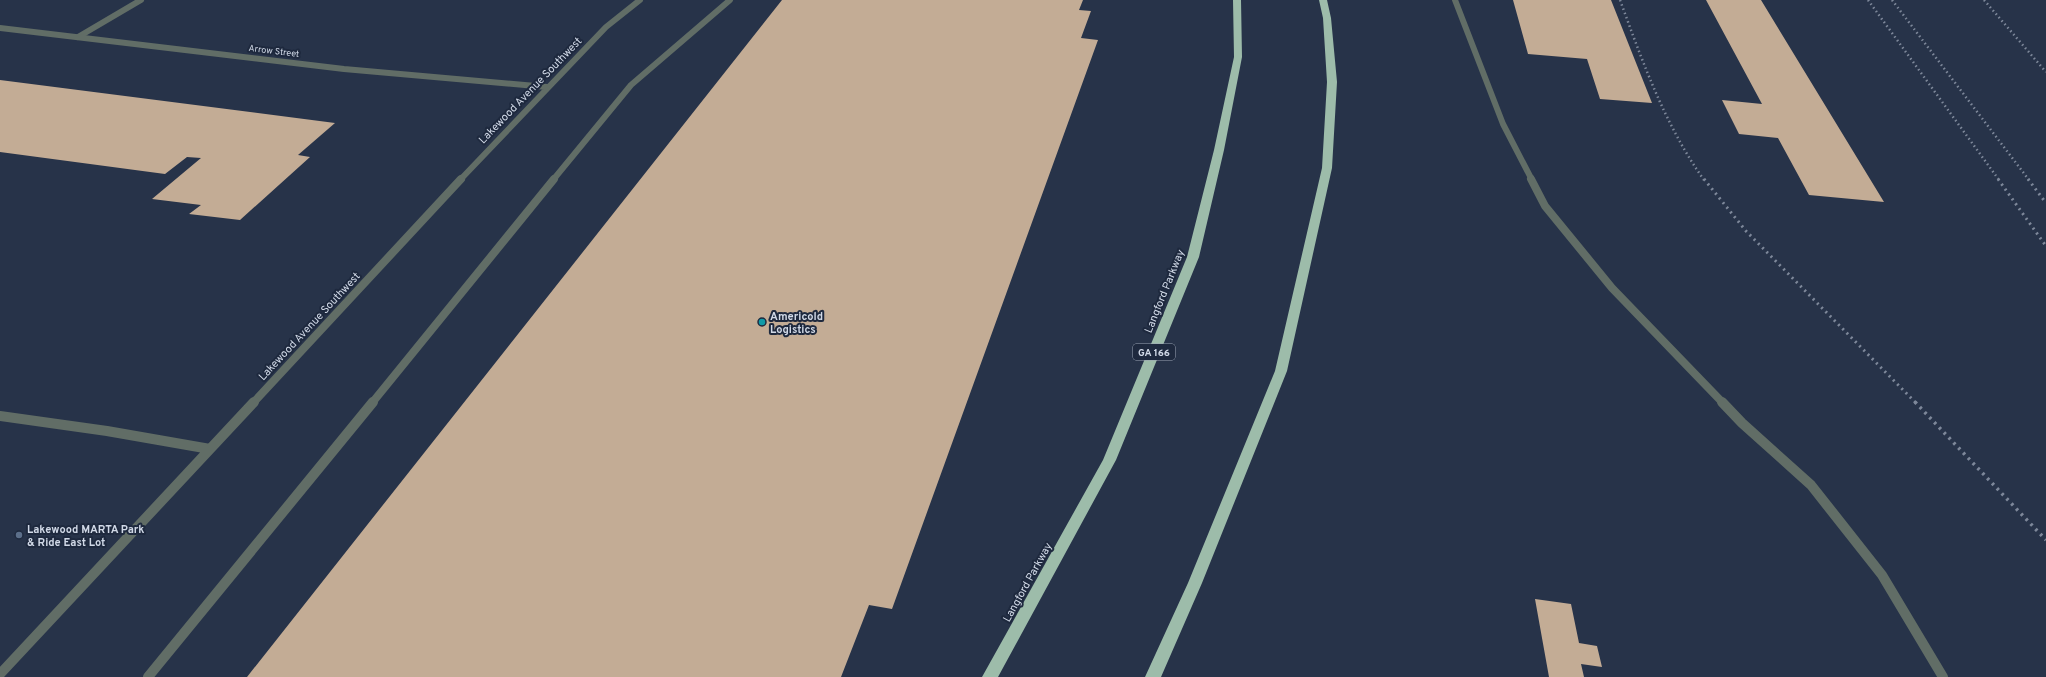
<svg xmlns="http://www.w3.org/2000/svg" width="2046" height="677" font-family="Overpass,sans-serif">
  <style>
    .building { fill: #c3ac95 }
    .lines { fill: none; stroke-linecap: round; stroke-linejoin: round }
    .service-far2 { stroke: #616d66; stroke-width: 6 }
    .service-far1 { stroke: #616d66; stroke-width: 8 }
    .service { stroke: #616d66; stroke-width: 10 }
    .minor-far2 { stroke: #616d66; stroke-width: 6 }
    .minor-far1 { stroke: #616d66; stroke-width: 8 }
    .minor { stroke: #616d66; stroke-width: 10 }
    .motorway { fill: #9dbcaa; fill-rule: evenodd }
    .rail-far2 { stroke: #7e889a; stroke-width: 2.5; stroke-dasharray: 1.5 3; stroke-linecap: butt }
    .rail-far1 { stroke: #7e889a; stroke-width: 3; stroke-dasharray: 2 4; stroke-linecap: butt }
    .rail { stroke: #7e889a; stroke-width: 3.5; stroke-dasharray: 2.5 4.5; stroke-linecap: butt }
    .culture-dot { fill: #0f9aa8; stroke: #1e293e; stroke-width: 1.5 }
    .service-dot { fill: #5c6f8a; stroke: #1e293e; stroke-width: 1.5 }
    .labels { text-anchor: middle; stroke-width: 4; stroke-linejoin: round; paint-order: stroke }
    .far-street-label { font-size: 9px; fill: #d1d9e7; stroke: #1e293e }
    .shield { fill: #1e293e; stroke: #9ba4b4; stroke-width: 1 }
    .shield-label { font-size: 10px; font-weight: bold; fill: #d1d9e7 }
    .street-label { font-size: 11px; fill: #d1d9e7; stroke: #1e293e }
    .poi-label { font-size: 11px; font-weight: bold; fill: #d1d9e7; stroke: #1e293e; text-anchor: start }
  </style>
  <rect width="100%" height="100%" fill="#273349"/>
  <path class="building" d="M782 0H1083L1079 10 1091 11 1081 38 1098 40 892 609 869 605 841 677H247Z
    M1513 0H1611L1652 103 1600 99 1587 59 1528 54Z
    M1706 0H1761L1884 202 1809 195 1778 138 1739 134 1722 100 1762 104Z
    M0 80 335 123 298 155 310 157 240 220 189 214 201 205 152 199 201 158 187 157 165 174 0 152Z
    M1535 599 1571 604 1579 643 1597 646 1602 667 1581 664 1584 677H1549Z"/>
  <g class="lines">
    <path class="service-far2" d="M1455 0 1503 124 1532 180
      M78 37 141 0
      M553 180 631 85 730 0"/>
    <path class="service-far1" d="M1531 179 1545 206 1612 288 1723 403
      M372 403 554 179"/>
    <path class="service" d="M1722 402 1742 423 1811 485 1882 575 1943 677
      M148 677 373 402"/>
    <path class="minor-far2" d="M0 28 344 69 547 87
      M460 180 606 27 640 0"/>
    <path class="minor-far1" d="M253 403 461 179"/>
    <path class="minor" d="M0 416 107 431 210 449
      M0 674 254 402"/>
    <path class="motorway" d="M1233 0H1241L1242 57 1224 150 1199 257 1116 460 998 677H982L1103 460 1187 257 1214 150 1234 57Z
      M1319 0H1327L1331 18 1337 82 1332 168 1287 371 1202 583 1161 677H1145L1188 583 1275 371 1322 168 1327 82 1323 18Z"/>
    <path class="rail-far2" d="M1620 0C1643 63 1665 125 1704 180
      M1868 0 1999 180
      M1892 0 2029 180
      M1984 0 2046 72"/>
    <path class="rail-far1" d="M1704 179 1746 231 1916 403
      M1998 179 2046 246
      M2028 179 2046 203"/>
    <path class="rail" d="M1915 402 2046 540"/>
  </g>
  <circle class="culture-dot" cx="762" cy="322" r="4"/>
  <circle class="service-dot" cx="19" cy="535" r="4"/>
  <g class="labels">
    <g class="far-street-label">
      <text transform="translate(274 51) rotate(7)" y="3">Arrow Street</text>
    </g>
    <rect class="shield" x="1133" y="344" width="42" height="16" rx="3"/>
    <g class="shield-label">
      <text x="1154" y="356">GA 166</text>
    </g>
    <g class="street-label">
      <text transform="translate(530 90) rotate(-46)" y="4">Lakewood Avenue Southwest</text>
      <text transform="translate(1164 291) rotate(-68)" y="4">Langford Parkway</text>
      <text transform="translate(309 326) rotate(-47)" y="4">Lakewood Avenue Southwest</text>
      <text transform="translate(1027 582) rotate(-61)" y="4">Langford Parkway</text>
    </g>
    <g class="poi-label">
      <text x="770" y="320">Americold<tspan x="770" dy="13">Logistics</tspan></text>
      <text x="27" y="533">Lakewood MARTA Park<tspan x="27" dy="13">&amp; Ride East Lot</tspan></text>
    </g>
  </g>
</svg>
